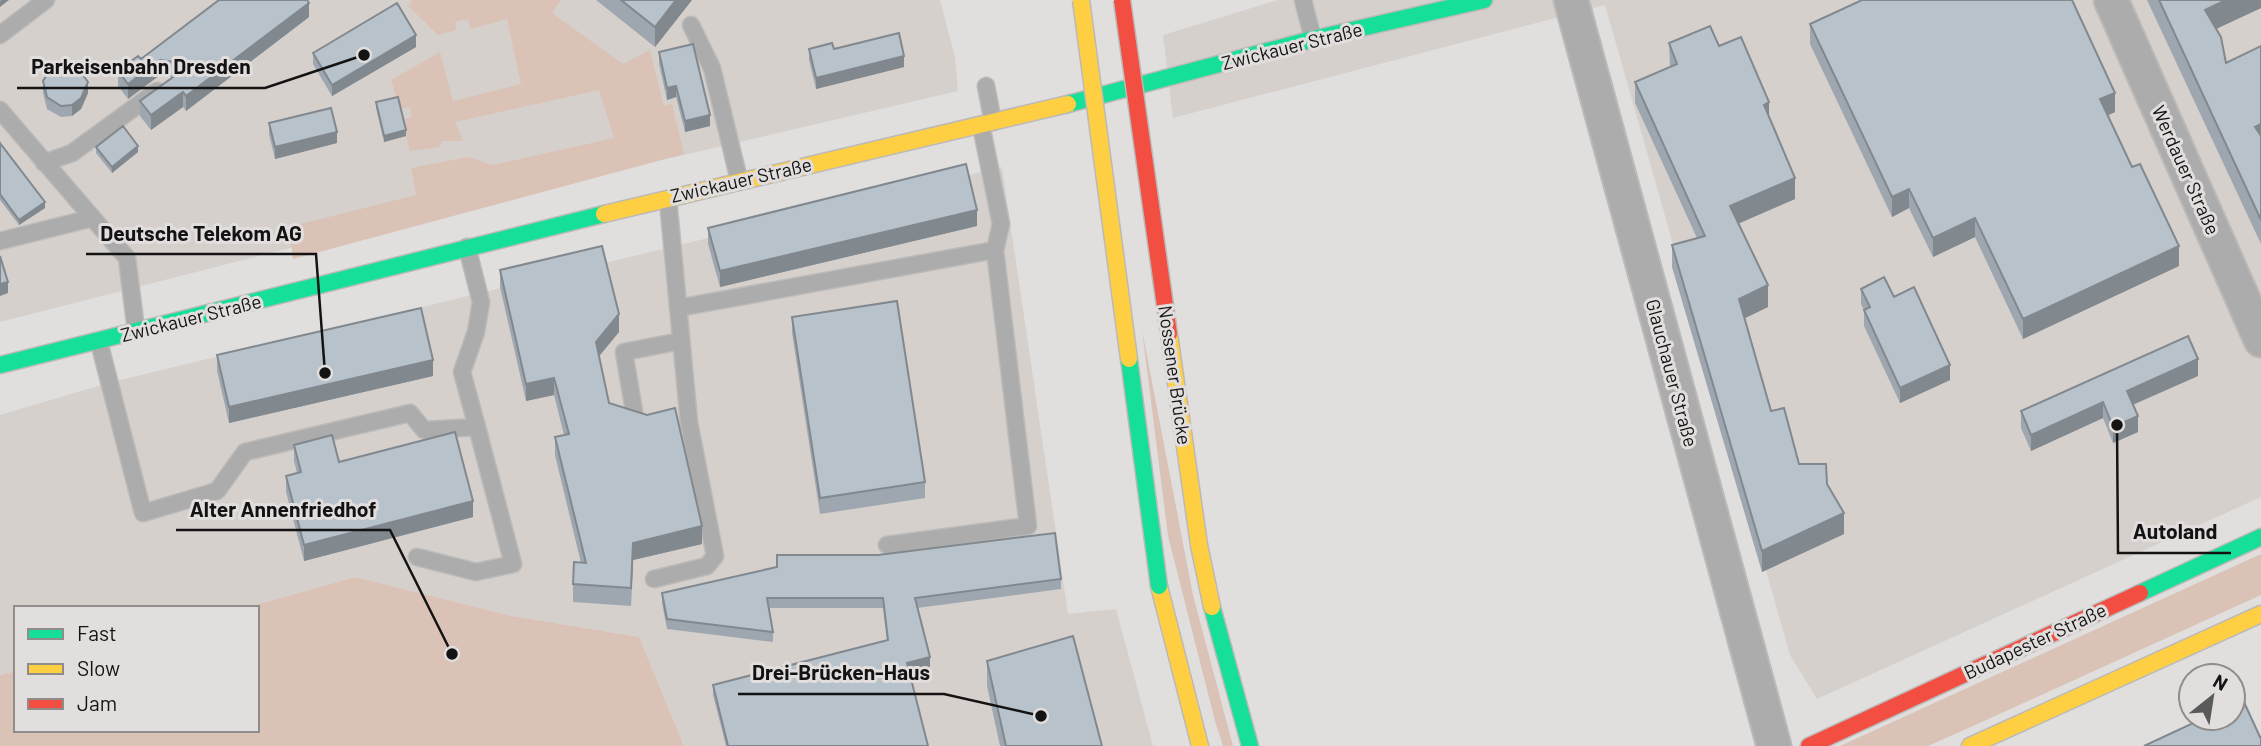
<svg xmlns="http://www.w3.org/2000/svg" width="2261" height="746" font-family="Barlow,sans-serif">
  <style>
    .built { fill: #d6d0cd }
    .green { fill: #dac2b6 }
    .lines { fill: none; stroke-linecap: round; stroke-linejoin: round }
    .lane-casing { stroke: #bbbab9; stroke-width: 19 }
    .street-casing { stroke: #bbbab9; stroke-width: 37 }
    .fast-casing { stroke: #bbbab9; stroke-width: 19 }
    .slow-casing { stroke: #bbbab9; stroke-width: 19 }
    .jam-casing { stroke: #bbbab9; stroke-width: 19 }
    .lane { stroke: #acacac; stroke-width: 16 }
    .street { stroke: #acacac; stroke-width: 33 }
    .fast { stroke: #16e098; stroke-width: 16 }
    .slow { stroke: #ffcf43; stroke-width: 16 }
    .jam { stroke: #f24e42; stroke-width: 16 }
    .fast-bridge-casing { stroke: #bbbab9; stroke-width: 19; stroke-linecap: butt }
    .slow-bridge-casing { stroke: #bbbab9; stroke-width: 19; stroke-linecap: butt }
    .jam-bridge-casing { stroke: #bbbab9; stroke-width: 19; stroke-linecap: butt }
    .fast-bridge { stroke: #16e098; stroke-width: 16 }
    .slow-bridge { stroke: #ffcf43; stroke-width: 16 }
    .jam-bridge { stroke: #f24e42; stroke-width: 16 }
    .wall { fill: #9ea7af }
    .shaded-wall { fill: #81888e }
    .building { fill: #b8c2cb; stroke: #81888e; stroke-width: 2 }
    .labels { text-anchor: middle; stroke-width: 6; stroke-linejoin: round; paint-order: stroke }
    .street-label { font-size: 19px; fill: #141313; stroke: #e1dedd }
    .leader { fill: none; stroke: #141313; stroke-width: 2.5 }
    .callout-dot { fill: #141313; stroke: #e1dedd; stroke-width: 2.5 }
    .callout-label { font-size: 21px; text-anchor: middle; font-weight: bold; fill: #141313; stroke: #e1dedd; stroke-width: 6; stroke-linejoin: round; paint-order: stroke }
  </style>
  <rect width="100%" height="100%" fill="#e0dfde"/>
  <path class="built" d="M0 0H940L955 57 958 91 671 158 668 152 0 322Z
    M1278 0H2261V497L1817 699 1790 655 1605 5 1173 118 1163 35Z
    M1002 167 1068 614 1116 609 1153 746H684L639 637 512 616 355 577 245 608H16V671L0 675V415L108 383Z"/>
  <path class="green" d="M412 0H561L552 13 623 64 650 50 664 106 672 104 684 154 293 259 289 227 416 195 411 168 468 157 493 165 614 138 599 90 455 122 463 141H442L439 147 410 151 402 120 412 117 410 107 400 109 391 80 440 52 453 101 521 84 507 19 470 29 468 19 455 22 456 30 438 35 408 6Z
    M1142 330 1193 595 1233 746H1223L1215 721 1168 536Z
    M2261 554V595L1973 726 1928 746H1840Z
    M355 577 512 616 639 637 684 746H0V675L16 671V730H257V608H245Z"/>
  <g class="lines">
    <g class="lane-casing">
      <path id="lane" d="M1303 0 1313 39
        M691 25 712 68 739 180
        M0 35 46 0
        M986 86 993 122
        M0 110 127 258 136 330
        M44 163 72 153 157 91
        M0 241 92 218
        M678 308 995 250
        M99 342 143 513 217 491 245 452 410 413 424 430 477 427 462 372 476 332 481 302 467 247
        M634 411 624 352 681 341
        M887 545 1028 526 995 250 1001 224 981 125
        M417 557 476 572 513 564 477 427
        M654 579 707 566 715 556 689 422 668 200"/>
    </g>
    <g class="street-casing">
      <path id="street" d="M1571 0 1774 746
        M2111 0 2261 340"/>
    </g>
    <g class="fast-casing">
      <path id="fast" d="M1068 104 1313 39 1484 0
        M0 365 604 214
        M2140 593 2261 537
        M1212 607 1250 746"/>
    </g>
    <g class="slow-casing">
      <path id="slow" d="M604 214 1068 104
        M1159 586 1200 746
        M1970 746 2261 614"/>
    </g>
    <g class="jam-casing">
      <path id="jam" d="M1809 746 2140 593"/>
    </g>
    <use href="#lane" class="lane"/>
    <use href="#street" class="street"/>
    <use href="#fast" class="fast"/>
    <use href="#slow" class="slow"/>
    <use href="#jam" class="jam"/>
    <g class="fast-bridge-casing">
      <path id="fast-bridge" d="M1129 359 1159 586"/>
    </g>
    <g class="slow-bridge-casing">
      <path id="slow-bridge" d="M1081 0 1129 359
        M1169 334 1199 545 1212 607"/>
    </g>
    <g class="jam-bridge-casing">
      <path id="jam-bridge" d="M1122 0 1169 334"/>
    </g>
    <use href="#fast-bridge" class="fast-bridge"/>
    <use href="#slow-bridge" class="slow-bridge"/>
    <use href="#jam-bridge" class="jam-bridge"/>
  </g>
  <path class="wall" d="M596 0H692L655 47Z
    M2147 0H2261V8L2216 29 2226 63 2261 46V244Z
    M309 17 186 111 183 107 151 130 140 116V101L173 77 160 75 128 99 118 86V71L141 59Z
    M1810 24 2115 112 2108 115 2179 266 2023 339 1975 237 1933 257 1909 208 1892 217 1810 44Z
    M1669 43 1719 46 1769 117 1795 199 1738 224 1768 307 1745 318 1771 411 1799 464 1827 484 1844 534 1762 572 1672 267V245L1697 238 1635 103V82L1670 67Z
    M416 47 332 96 313 64V53Z
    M809 49H834L904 67 816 89 809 60Z
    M659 52 710 126 685 132 676 97 667 100 659 64Z
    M43 81 88 93 81 109 72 116 61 117 47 109 43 93Z
    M376 102 406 136 384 142 376 108Z
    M269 123 337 143 275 159 269 134Z
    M0 143 45 208 19 225 0 200Z
    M96 147 138 152 112 173 96 153Z
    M977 226 720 287 708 244V228Z
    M500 270 619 332 599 356 609 403 702 544 633 560 631 606 573 602V584L581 563 555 455V437L564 435 554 395 526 401 500 287Z
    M1861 289 1894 297 1950 380 1900 403 1864 326V310L1861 304Z
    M792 317 925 482V498L820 514 792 333Z
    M217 355 433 376 229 423 217 371Z
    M2198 376 2133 405 2138 432 2113 443 2103 418 2031 451 2021 428V411Z
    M294 445 339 462 473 517 304 561 286 492V476L297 473 294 461Z
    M1061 579V589L917 608 930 667 910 672 928 746H726L713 695V685L887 641 883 608H769L773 632V642L667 629 662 603V593Z
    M987 661 1102 746H1000L987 686Z"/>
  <path class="shaded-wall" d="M1 0H9L0 7V1Z
    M676 0H692L655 47V27Z
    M2226 0H2261V8L2205 34V10Z
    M309 3V17L186 111V96Z
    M416 35V47L332 96V85Z
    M904 56V67L816 89V78Z
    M160 60V75L128 99V84Z
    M88 82V93L81 109 72 116V105Z
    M676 86V97L667 100V88Z
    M183 92V107L151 130V115Z
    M2115 93V112L2100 119V99Z
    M1769 102V124L1764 105Z
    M710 115V126L685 132V121Z
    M2261 124V149L2255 127Z
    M406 130V136L384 142V136Z
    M337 132V143L275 159V147Z
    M138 146V152L112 173V167Z
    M1795 178V199L1730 227V206Z
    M1909 189V208L1892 217V197Z
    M45 202V208L19 225V220Z
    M977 210V226L720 287V271Z
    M1975 218V237L1933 257V238Z
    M2179 246V266L2023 339V319Z
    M8 282V293L0 296V284Z
    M1768 285V307L1739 321V299Z
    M619 314V332L596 360V342Z
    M2198 359V376L2127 407V391Z
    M433 360V376L229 423V407Z
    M1950 365V380L1900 403V388Z
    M554 378V395L526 401V384Z
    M2103 402V418L2031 451V435Z
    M2138 416V432L2113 443V427Z
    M473 501V517L304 561V545Z
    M1844 513V534L1762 572V551Z
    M702 526V544L633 560 631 606 633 543Z
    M930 657V667L907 673V663Z"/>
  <path class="building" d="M219 0H307L309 3 186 96 183 92 151 115 140 101 173 77 176 69 174 62 160 60 128 84 118 71 138 56 141 59Z
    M621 0H676L655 27Z
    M1862 0H2072L2115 93 2100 99 2132 167 2140 164 2179 246 2023 319 1975 218 1933 238 1909 189 1892 197 1810 24Z
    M2159 0H2226L2205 10 2221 37 2226 63 2261 46V124L2255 127 2261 136V220Z
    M397 3 416 35 332 85 313 53Z
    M1710 26 1719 46 1741 37 1769 102 1764 105 1795 178 1730 206 1768 285 1739 299 1771 411 1784 408 1799 464H1826L1827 484 1844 513 1762 551 1672 245 1705 236 1635 82 1677 64 1669 43Z
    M899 33 904 56 816 78 809 49 832 43 834 49Z
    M693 44 710 115 685 121 676 86 667 88 659 52Z
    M67 64 78 68 88 82 81 98 72 105 61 106 47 97 43 81 52 67Z
    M398 97 406 130 384 136 376 102Z
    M331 108 337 132 275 147 269 123Z
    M123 126 138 146 112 167 96 147Z
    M0 143 45 202 19 220 0 194Z
    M966 164 977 210 720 271 708 228Z
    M602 246 619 314 596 342 609 403 647 415 675 408 702 526 633 543 631 588 573 584 574 562 586 563 555 437 569 434 554 378 526 384 500 270Z
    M0 256 8 282 0 284Z
    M1884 277 1894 297 1914 287 1950 365 1900 388 1864 310 1870 307 1861 289Z
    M897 301 925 482 820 498 792 317Z
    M421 308 433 360 229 407 217 355Z
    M2188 336 2198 359 2127 391 2138 416 2113 427 2103 402 2031 435 2021 411Z
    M455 432 473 501 304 545 286 476 301 472 294 445 332 435 339 462Z
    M1055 533 1061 579 915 598 930 657 907 663 928 746H728L713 685 888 640 883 598H767L773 632 667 619 662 593 777 567V555H878Z
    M1073 636 1102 746H1006L987 661Z
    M2243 700 2260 737H2261V746H2144L2204 718H2233V705Z"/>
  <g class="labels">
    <g class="street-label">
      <text transform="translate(1292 46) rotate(-14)" y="7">Zwickauer Straße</text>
      <text transform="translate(2186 170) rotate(66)" y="7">Werdauer Straße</text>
      <text transform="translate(741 180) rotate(-13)" y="7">Zwickauer Straße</text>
      <text transform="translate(191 318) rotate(-14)" y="7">Zwickauer Straße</text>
      <text transform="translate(1672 373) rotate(75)" y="7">Glauchauer Straße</text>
      <text transform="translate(1175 375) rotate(82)" y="7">Nossener Brücke</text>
      <text transform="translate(2035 641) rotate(-25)" y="7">Budapester Straße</text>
    </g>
  </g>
  <path class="leader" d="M364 55L265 88H17M325 373L316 254H86M452 654L390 530H176M2117 425L2118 553H2231M1041 716L944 694H738"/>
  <g class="callout-dot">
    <circle cx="364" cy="55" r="7"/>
    <circle cx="325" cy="373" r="7"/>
    <circle cx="452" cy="654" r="7"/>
    <circle cx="2117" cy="425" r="7"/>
    <circle cx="1041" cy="716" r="7"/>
  </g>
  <g class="callout-label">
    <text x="141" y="74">Parkeisenbahn Dresden</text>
    <text x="201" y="241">Deutsche Telekom AG</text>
    <text x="283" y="517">Alter Annenfriedhof</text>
    <text x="2175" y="539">Autoland</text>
    <text x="841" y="680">Drei-Brücken-Haus</text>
  </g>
  <rect x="14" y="606" width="245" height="126" fill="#e1dedd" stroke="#8f8d8c" stroke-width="2"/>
  <rect x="28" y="629" width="35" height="10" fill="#16e098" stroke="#8f8d8c" stroke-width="2"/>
  <text x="77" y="641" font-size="21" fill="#141313">Fast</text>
  <rect x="28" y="664" width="35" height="10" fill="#ffcf43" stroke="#8f8d8c" stroke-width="2"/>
  <text x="77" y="676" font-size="21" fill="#141313">Slow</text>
  <rect x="28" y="699" width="35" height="10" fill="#f24e42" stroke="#8f8d8c" stroke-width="2"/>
  <text x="77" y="711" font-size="21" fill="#141313">Jam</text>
  <g transform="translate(2212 697) rotate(30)"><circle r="33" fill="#e1dedd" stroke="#8f8d8c" stroke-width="2"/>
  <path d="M0-5L12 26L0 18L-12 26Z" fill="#5b5a5a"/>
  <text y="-10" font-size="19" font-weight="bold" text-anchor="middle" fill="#141313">N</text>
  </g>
</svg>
